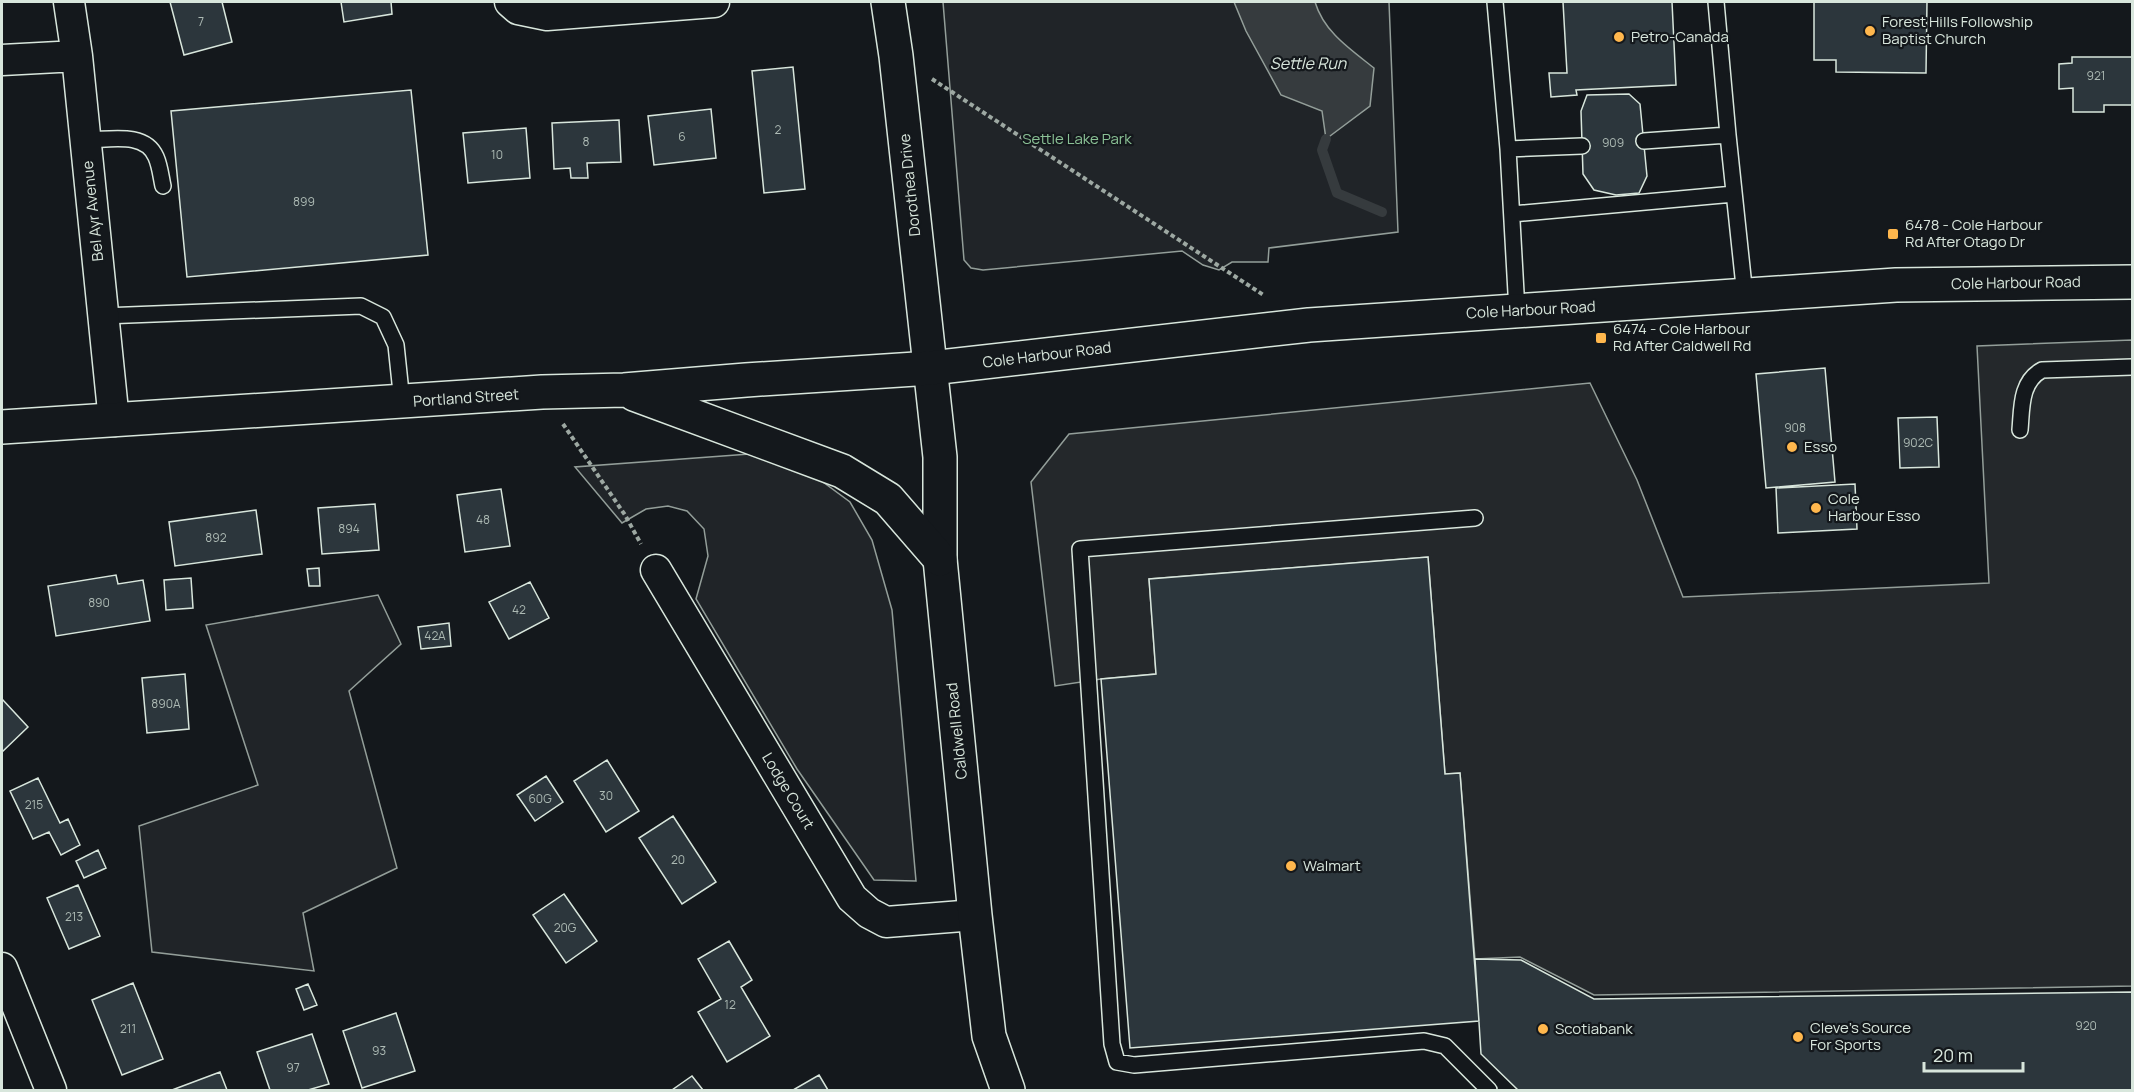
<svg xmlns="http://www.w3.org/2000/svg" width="2134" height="1092" font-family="Manrope,sans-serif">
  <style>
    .green { fill: #202428; stroke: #939e99; stroke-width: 1.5 }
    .parking { fill: #24282b; stroke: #939e99; stroke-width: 1.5 }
    .water { fill: #363b3e; stroke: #939e99; stroke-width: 1.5 }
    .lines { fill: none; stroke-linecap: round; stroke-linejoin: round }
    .stream { stroke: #363b3e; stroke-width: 10 }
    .building { fill: #2c363c; stroke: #d8e6dc; stroke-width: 1.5 }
    .service-casing { stroke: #d8e6dc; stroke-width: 18 }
    .minor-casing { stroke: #d8e6dc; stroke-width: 33 }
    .tertiary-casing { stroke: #d8e6dc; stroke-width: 36 }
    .secondary-casing { stroke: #d8e6dc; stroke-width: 36 }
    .path { stroke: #9da8a2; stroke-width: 4; stroke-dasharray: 4.5 3; stroke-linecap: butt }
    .service { stroke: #14181c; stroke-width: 15 }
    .minor { stroke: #14181c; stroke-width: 30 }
    .tertiary { stroke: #14181c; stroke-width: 33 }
    .secondary { stroke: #14181c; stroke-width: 33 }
    .poi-dot { fill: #ffb74d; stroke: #14181c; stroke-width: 2 }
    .labels { text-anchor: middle; stroke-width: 4.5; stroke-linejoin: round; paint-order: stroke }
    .number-label { font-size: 12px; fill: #adbab4 }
    .poi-label { font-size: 15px; fill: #d8e6dc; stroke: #14181c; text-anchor: start }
    .park-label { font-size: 15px; fill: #8ac095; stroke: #14181c }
    .street-label { font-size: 15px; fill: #d8e6dc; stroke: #14181c }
    .water-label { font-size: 16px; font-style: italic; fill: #d8e6dc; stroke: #14181c }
  </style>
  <rect width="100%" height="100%" fill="#14181c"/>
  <path class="green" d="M943 2H1389L1398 232 1269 248 1268 262H1232L1219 270 1203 265 1182 251 983 270 971 268 964 260Z
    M763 453 808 471 850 502 872 540 892 610 916 881 874 880 797 769 696 599 708 556 704 529 687 511 668 506 646 509 622 523 575 467Z
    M378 595 401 644 349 691 397 868 303 913 314 971 152 952 139 826 258 785 206 625Z"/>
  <path class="parking" d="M2132 340V986L1594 995 1520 957 1475 959 1460 773 1445 774 1428 557 1149 579 1156 674 1101 679 1055 686 1031 482 1069 434 1590 383 1637 480 1683 597 1989 583 1977 346Z"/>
  <path class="water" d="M1234 2H1315C1324 32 1350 49 1374 68L1370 106 1326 139 1322 111 1281 95 1246 31Z"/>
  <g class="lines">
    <path class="stream" d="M1326 139 1322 150 1337 193 1382 212"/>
  </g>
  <path class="building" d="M170 2H222L232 42 184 55Z
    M341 2H391L392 14 344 22Z
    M1563 2H1672L1676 85 1576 90 1577 95 1551 97 1549 73H1567Z
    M1814 2H1927L1926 73 1836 72V60H1814Z
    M2072 57H2132V105H2104V112H2073V88L2059 89V64L2072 63Z
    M793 67 805 189 764 193 752 71Z
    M411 90 428 255 187 277 171 111Z
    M1629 94 1640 104 1647 176 1639 193 1616 195 1594 190 1583 174 1581 111 1587 95Z
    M711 109 716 158 654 165 648 116Z
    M619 120 621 162 587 163 588 178H571L570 168 554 169 552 123Z
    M526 128 530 178 468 183 463 133Z
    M1825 368 1835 482 1766 488 1756 374Z
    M1937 417 1939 467 1900 468 1898 418Z
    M1855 484 1857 529 1778 533 1776 488Z
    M501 489 510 546 465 552 457 495Z
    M375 504 379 550 322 554 318 508Z
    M256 510 262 554 175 566 169 522Z
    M1428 557 1445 774 1460 773 1479 1021 1130 1048 1101 679 1156 674 1149 579Z
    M319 568 320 586H309L307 569Z
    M116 575 118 584 143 580 150 621 56 636 48 586Z
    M191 578 193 608 166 610 164 580Z
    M530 582 549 618 509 639 489 602Z
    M449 623 451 646 421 649 418 627Z
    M185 674 189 729 147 733 142 678Z
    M2 699 28 727 2 752Z
    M607 760 639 811 606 832 574 781Z
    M546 776 563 802 535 821 517 795Z
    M38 778 60 823 68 819 80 845 61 855 49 832 33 839 10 791Z
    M673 816 716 882 682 904 639 838Z
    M98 850 106 868 84 878 76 861Z
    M78 885 100 936 69 949 47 898Z
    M564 894 597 941 566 963 533 915Z
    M729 941 752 980 741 987 770 1036 727 1062 698 1012 721 999 698 959Z
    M1475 959 1521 960 1594 999 2132 992V1090H1518L1481 1054Z
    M133 983 163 1059 122 1075 92 1000Z
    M308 984 317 1005 304 1010 296 989Z
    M396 1013 415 1071 362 1088 343 1031Z
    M312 1034 329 1084 308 1090H270L257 1052Z
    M220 1072 227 1090H172Z
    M819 1075 828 1090H793Z
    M692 1076 703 1090H672Z"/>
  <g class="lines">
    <g class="service-casing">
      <path id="service" d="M1495 2 1508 149
        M1716 2 1728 135
        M86 140C109 140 145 131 156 157 160 166 161 177 163 186
        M1644 141 1728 135 1745 296
        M1512 214 1734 194
        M1517 311 1508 149 1582 146
        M103 316 361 306 383 317 396 345 402 402
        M2020 430C2022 408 2020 382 2042 370L2132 367
        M1475 518 1080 549 1112 1044 1117 1062 1134 1065 1424 1041 1445 1046 1489 1090"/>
    </g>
    <g class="minor-casing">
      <path id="minor" d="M69 2 77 56 114 421
        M510 2 518 9 547 15 714 2
        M2 60 77 56
        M656 570 852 898 869 913 886 922 975 915
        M2 968 51 1090"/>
    </g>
    <g class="tertiary-casing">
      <path id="tertiary" d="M888 2 896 56 940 457V559L975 915 989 1036 1008 1090"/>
    </g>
    <g class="secondary-casing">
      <path id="secondary" d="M634 394 842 471 888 499 940 559
        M2 427 542 392 624 390 746 380 931 368 1309 325 1896 285 2132 282"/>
    </g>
    <path class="path" d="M932 79 1265 296
      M563 424 625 515 641 544"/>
    <use href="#service" class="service"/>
    <use href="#minor" class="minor"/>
    <use href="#tertiary" class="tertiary"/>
    <use href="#secondary" class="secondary"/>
  </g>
  <g class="poi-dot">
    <circle cx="1870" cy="31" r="6"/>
    <circle cx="1619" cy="37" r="6"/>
    <rect x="1887" y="228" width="12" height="12" rx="3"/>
    <rect x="1595" y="332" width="12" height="12" rx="3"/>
    <circle cx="1792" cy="447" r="6"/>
    <circle cx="1816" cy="508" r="6"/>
    <circle cx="1291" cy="866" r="6"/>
    <circle cx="1543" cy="1029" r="6"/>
    <circle cx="1798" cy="1037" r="6"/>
  </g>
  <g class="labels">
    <g class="number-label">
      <text x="201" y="26">7</text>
      <text x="2096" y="80">921</text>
      <text x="778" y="134">2</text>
      <text x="682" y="141">6</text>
      <text x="586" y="146">8</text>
      <text x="1613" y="147">909</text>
      <text x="497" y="159">10</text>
      <text x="304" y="206">899</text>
      <text x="1795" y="432">908</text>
      <text x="1918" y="447">902C</text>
      <text x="483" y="524">48</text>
      <text x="349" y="533">894</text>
      <text x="216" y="542">892</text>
      <text x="99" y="607">890</text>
      <text x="519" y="614">42</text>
      <text x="435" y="640">42A</text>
      <text x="166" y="708">890A</text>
      <text x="606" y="800">30</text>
      <text x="540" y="803">60G</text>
      <text x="34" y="809">215</text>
      <text x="678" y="864">20</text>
      <text x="74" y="921">213</text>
      <text x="565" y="932">20G</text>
      <text x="730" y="1009">12</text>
      <text x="2086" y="1030">920</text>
      <text x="128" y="1033">211</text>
      <text x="379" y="1055">93</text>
      <text x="293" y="1072">97</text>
    </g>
    <g class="poi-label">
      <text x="1882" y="27">Forest Hills Followship<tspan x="1882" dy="17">Baptist Church</tspan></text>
      <text x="1631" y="42">Petro-Canada</text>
      <text x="1905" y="230">6478 - Cole Harbour<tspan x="1905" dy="17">Rd After Otago Dr</tspan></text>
      <text x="1613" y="334">6474 - Cole Harbour<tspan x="1613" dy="17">Rd After Caldwell Rd</tspan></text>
      <text x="1804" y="452">Esso</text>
      <text x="1828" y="504">Cole<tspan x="1828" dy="17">Harbour Esso</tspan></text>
      <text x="1303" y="871">Walmart</text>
      <text x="1810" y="1033">Cleve's Source<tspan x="1810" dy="17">For Sports</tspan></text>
      <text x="1555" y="1034">Scotiabank</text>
    </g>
    <g class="park-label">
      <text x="1077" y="144">Settle Lake Park</text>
    </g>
    <g class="street-label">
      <text transform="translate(910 185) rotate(-96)" y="5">Dorothea Drive</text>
      <text transform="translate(93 211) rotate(-96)" y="5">Bel Ayr Avenue</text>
      <text transform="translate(2016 283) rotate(-1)" y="5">Cole Harbour Road</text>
      <text transform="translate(1531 310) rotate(-3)" y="5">Cole Harbour Road</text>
      <text transform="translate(1047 355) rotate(-7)" y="5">Cole Harbour Road</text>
      <text transform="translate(466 398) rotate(-4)" y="5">Portland Street</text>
      <text transform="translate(957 731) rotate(-96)" y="5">Caldwell Road</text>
      <text transform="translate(788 791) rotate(59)" y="5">Lodge Court</text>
    </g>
    <g class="water-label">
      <text x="1308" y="69">Settle Run</text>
    </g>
  </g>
  <rect width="2134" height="1092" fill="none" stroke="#d8e6dc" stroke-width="6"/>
  <path d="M1924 1062v9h99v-9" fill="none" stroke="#d8e6dc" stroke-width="3"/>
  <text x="1933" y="1062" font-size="18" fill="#d8e6dc" stroke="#14181c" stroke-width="4.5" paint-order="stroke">20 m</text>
</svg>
